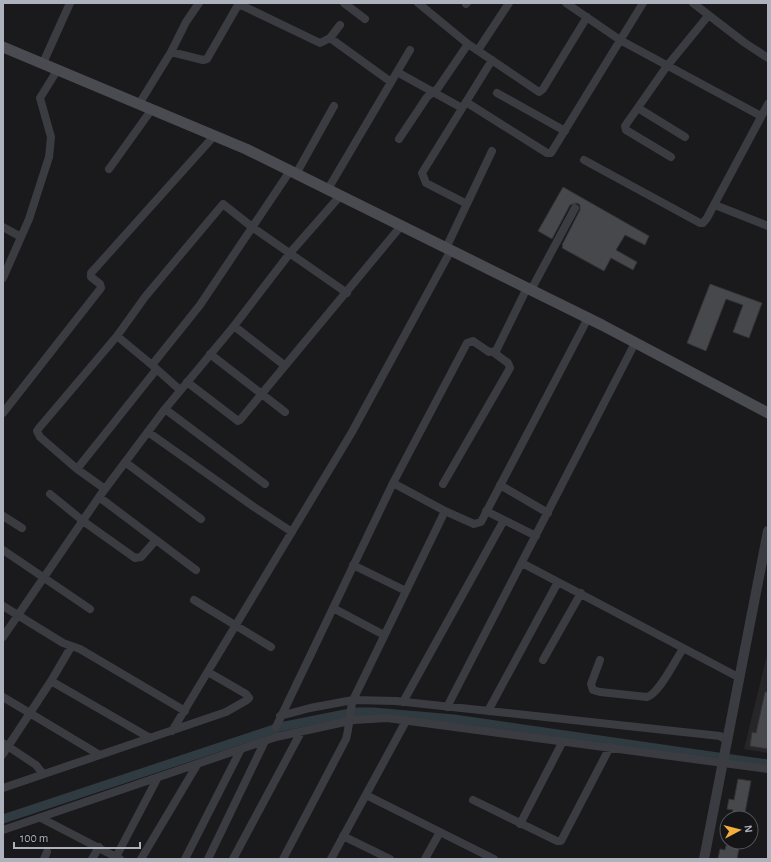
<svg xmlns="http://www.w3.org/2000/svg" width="771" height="862" font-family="'Alegreya Sans',sans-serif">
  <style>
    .built { fill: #262629 }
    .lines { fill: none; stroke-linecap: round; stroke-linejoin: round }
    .canal { stroke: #303a41; stroke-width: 9 }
    .building { fill: #47484c; stroke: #343438 }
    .minor { stroke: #3b3c41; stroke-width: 8 }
    .tertiary { stroke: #3b3c41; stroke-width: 10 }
    .secondary { stroke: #494b51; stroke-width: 11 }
  </style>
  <rect width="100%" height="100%" fill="#1a1a1c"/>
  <path class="built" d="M768 651V753L744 749Z"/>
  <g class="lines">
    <path class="canal" d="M3 819 280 727 355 712H373L454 719 768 764"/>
  </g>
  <path class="building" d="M563 187 649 236 645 245 625 235 616 250 637 262 633 270 611 258 604 271 562 248 563 245H562L580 210V205L577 203 570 205 552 239 538 231Z
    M710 284 762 303 749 338 733 332 743 305 726 299 706 351 687 343Z
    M765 692H768V749L750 746 752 732 756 733Z
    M738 779 751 781 744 818H731L733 810 727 809 729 799 734 800Z
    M727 842H740L737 859H718L720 849 725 850Z"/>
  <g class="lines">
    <path class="minor" d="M344 3 365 19
      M418 3 468 44 539 92 543 89 587 17
      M566 3 620 40 761 116
      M693 3 745 43 768 58
      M466 4 467 3
      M330 38 391 82
      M478 50 509 3
      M171 52 186 22 199 3
      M43 63 70 3
      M397 72 462 108
      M497 93 565 131
      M466 102 547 153H551L643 3
      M139 104 171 52 203 60 207 59 238 5 243 6 320 43 330 38 340 25
      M638 108 685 137
      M399 139 427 97 438 88 468 44
      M671 157 626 130 625 126 667 66 708 16
      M584 160 700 223H703L707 218 768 104
      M109 169 152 109
      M296 174 334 106
      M328 189 410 50
      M467 204 426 183 422 173 492 60
      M715 205 768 226
      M3 227 21 237
      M446 248 492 151
      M3 278 29 219 49 157 51 137 40 98 58 69
      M531 290 575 208
      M234 326 284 365
      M117 336 145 297 223 204 252 227 347 293
      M210 354 285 412
      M187 382 238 421 240 420 401 226
      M180 390 152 365 200 305 290 171
      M165 409 265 484
      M3 413 101 288 100 284 91 277V273L214 136
      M148 432 254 507 292 532
      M125 462 201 519
      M77 469 40 437 37 431 39 428 117 336 152 365
      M443 484 510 368 508 363 493 352
      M500 485 548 513
      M105 489 77 469 156 370
      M50 494 83 521 135 558 141 557 156 540
      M99 497 196 570
      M445 511 474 524 481 522 588 318
      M3 516 22 528
      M504 520 536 536
      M3 550 90 609
      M522 563 740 678
      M353 565 406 591
      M194 600 271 647
      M3 606 63 643 80 649 185 711
      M333 608 384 635
      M3 637 99 497 165 409 234 326 290 253 340 196
      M71 647 51 681 150 738
      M543 660 581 593
      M600 660 591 684 593 690 600 692 647 697C659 694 675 660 683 649
      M3 697 98 754
      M403 702 504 520 486 511
      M447 707 635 343
      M488 711 558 582
      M280 716 310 708 353 700 396 701 720 736 728 741
      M276 727 393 483 467 343 473 341 489 352 496 351 527 288
      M172 731 352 432 451 250
      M3 743 36 765 43 774
      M3 754 51 681
      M3 788 226 712 247 700 249 698 246 694 208 672
      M366 795 494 859
      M473 800 557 841H561L610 747
      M41 818 120 859
      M520 824 563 741
      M3 830 276 737 354 720 387 718 768 769
      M343 836 390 859
      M116 857 157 779
      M44 859 47 852
      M92 859 99 847
      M141 859 197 765
      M185 859 240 751
      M208 859 265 741
      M233 859 301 732
      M283 859 346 739C350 725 349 713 353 700L445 511 393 483
      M331 859 406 721
      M425 859 440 832"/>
    <path class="tertiary" d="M704 859 768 531"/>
    <path class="secondary" d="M3 47 246 149 602 325 768 413"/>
  </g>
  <rect width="771" height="862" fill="none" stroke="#adb2bc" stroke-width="8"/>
  <g transform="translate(739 830) rotate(83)"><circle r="19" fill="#151517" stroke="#525459"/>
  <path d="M0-3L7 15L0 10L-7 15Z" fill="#f2af3d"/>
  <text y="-6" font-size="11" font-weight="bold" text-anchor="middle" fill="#adb2bc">N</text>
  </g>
  <path d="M14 842v6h126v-6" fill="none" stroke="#adb2bc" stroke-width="2"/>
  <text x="20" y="842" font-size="12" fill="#adb2bc" stroke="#151517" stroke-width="3" paint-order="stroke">100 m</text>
</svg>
